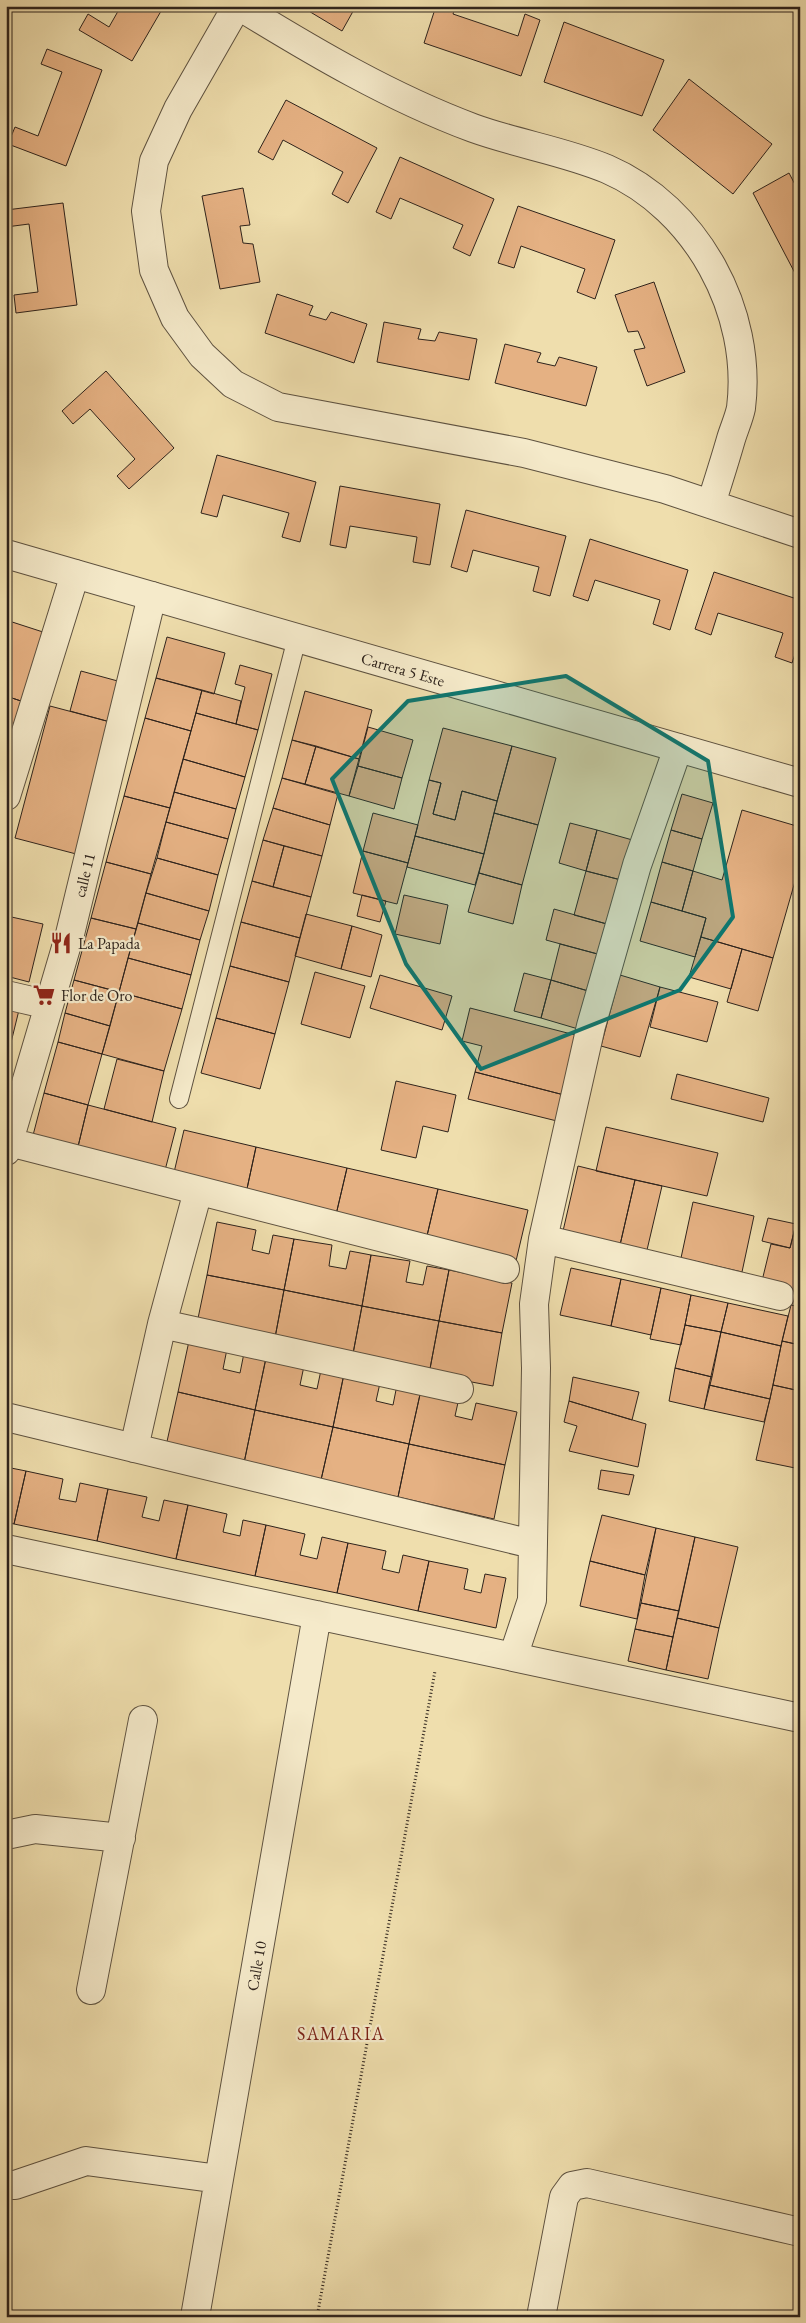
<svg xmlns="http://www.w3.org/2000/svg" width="806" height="2323" font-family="'EB Garamond',serif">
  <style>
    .building { fill: #e5b183; stroke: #2e231c }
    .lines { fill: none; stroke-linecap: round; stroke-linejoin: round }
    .service-casing { stroke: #5e5240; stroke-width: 20 }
    .minor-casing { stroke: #5e5240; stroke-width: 30 }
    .tertiary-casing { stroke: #5e5240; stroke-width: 30 }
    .path { stroke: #2e231c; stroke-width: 3; stroke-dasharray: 1 2.5; stroke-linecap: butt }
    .service { stroke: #f5eaca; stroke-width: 18 }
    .minor { stroke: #f5eaca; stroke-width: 28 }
    .tertiary { stroke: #f5eaca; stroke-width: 28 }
    .marked { fill: #0f766e; fill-opacity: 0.2; stroke: #0f766e; stroke-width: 4; stroke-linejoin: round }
    .labels { text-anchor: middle; stroke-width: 4.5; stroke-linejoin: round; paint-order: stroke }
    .street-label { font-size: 16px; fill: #2e231c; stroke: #f5eaca }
    .poi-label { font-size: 16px; fill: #2e231c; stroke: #f5eaca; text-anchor: start }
    .neighbourhood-label { font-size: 18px; letter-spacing: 1px; fill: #7a1f14; stroke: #f5eaca }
  </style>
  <rect width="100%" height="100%" fill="#efdead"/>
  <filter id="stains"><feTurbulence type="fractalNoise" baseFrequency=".004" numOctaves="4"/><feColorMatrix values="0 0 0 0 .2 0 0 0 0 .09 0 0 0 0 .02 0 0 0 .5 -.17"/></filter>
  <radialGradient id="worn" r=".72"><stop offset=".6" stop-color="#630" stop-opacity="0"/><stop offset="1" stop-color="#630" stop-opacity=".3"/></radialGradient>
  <path class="building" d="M121 6H164L132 61 79 30 88 14 109 27Z
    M309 6H356L342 31 307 10Z
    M436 6H456L453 14 518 36 525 14 540 20 521 76 424 43Z
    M564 22 664 60 642 116 544 82Z
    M47 49 102 70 66 166 8 144 15 127 38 136 62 72 41 64Z
    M689 79 772 144 733 194 653 130Z
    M286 100 377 148 348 203 332 194 343 172 283 140 273 160 258 152Z
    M400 157 494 199 470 256 453 248 463 225 400 198 391 219 376 212Z
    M789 173 800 194V276L797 277 753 193Z
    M243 188 250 225 240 226 243 243 253 244 260 282 220 289 202 196Z
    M63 203 77 305 16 313 14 295 38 292 29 224 6 227V210Z
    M518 206 615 240 595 299 577 292 585 269 521 246 514 268 498 263Z
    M654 282 685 372 647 386 634 350 645 348 638 331 628 332 615 295Z
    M277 294 313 306 309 315 326 320 331 312 367 324 354 363 265 333Z
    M384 322 421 329 418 339 435 341 439 332 477 339 469 380 377 362Z
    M505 344 541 353 537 362 555 366 559 357 597 367 586 406 495 383Z
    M106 371 174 448 129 489 117 476 135 459 90 409 73 424 62 411Z
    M217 455 316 482 300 542 282 537 289 513 223 495 217 517 201 513Z
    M340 486 440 504 430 565 413 562 417 537 350 526 346 548 330 545Z
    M466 510 566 536 550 596 533 591 539 567 473 550 467 572 451 567Z
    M590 539 688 570 670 630 653 624 660 600 595 580 588 601 573 596Z
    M714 572 800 600V639L792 663 775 657 783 633 718 613 711 635 695 629Z
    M6 620 46 633 24 702 6 696Z
    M167 637 225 653 214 694 156 678Z
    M240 665 272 674 258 730 236 724 245 687 235 684Z
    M81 671 125 683 114 723 70 711Z
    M156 678 202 690 191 731 145 718Z
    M202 690 241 701 236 724 196 713Z
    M305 691 372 710 359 759 292 740Z
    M6 696 24 702 11 743 6 742Z
    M50 706 114 723 80 855 15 838Z
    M196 713 258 730 245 777 183 759Z
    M145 718 191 731 170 808 124 796Z
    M368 727 413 740 402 778 358 766Z
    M443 728 512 746 497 801 462 791 455 820 433 814 441 783 429 780Z
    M292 740 316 746 305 784 282 778Z
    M316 746 359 759 349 796 305 784Z
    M512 746 556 758 538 825 494 813Z
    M183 759 245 777 236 809 174 792Z
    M358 766 402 778 394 809 349 796Z
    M282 778 338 794 330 825 273 808Z
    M429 780 441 783 433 814 455 820 462 791 497 801 484 854 415 836Z
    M174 792 236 809 228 839 166 822Z
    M682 794 713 803 702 839 671 830Z
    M124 796 170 808 151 874 106 862Z
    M273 808 330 825 322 856 263 840Z
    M742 810 800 827V864L773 958 701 937 706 918 682 911 693 871 722 880Z
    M373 813 418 825 408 863 363 851Z
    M494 813 538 825 522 885 479 873Z
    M166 822 228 839 218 875 157 858Z
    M570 823 597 830 586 871 559 863Z
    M597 830 636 841 625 881 586 871Z
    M671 830 702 839 693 871 662 862Z
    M415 836 484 854 475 885 407 867Z
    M263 840 284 846 273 887 252 881Z
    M284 846 322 856 311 897 273 887Z
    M363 851 408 863 397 904 353 893Z
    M157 858 218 875 209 911 146 893Z
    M106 862 151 874 136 929 91 918Z
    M662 862 693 871 682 911 651 902Z
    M586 871 625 881 614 926 574 915Z
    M479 873 522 885 513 924 468 912Z
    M252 881 311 897 300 938 241 922Z
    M146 893 209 911 200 940 138 923Z
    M362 895 386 901 380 922 357 916Z
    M404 895 448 905 440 944 395 934Z
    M651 902 706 918 695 957 640 941Z
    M554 909 614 926 605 956 546 940Z
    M306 914 352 926 341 969 295 956Z
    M7 916 43 924 29 982 6 976Z
    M91 918 136 929 119 992 74 980Z
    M241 922 300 938 289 982 230 966Z
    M138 923 200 940 191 975 128 958Z
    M352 926 382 935 371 977 341 969Z
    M701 937 742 949 731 989 689 977Z
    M560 944 605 956 595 993 551 980Z
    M742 949 773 958 758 1011 727 1002Z
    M128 958 191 975 182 1009 119 992Z
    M230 966 289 982 275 1034 216 1018Z
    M315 972 365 986 350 1038 301 1024Z
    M524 973 551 980 541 1018 514 1011Z
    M380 975 452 996 442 1030 370 1008Z
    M620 975 660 987 640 1057 601 1046Z
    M74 980 119 992 110 1026 65 1013Z
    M551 980 595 993 585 1031 541 1018Z
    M660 987 718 1002 707 1042 650 1027Z
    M119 992 182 1009 164 1071 102 1054Z
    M6 1007 19 1010 6 1063Z
    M470 1008 583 1037 568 1096 475 1072 482 1046 462 1041Z
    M65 1013 110 1026 102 1054 58 1042Z
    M216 1018 275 1034 260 1089 201 1073Z
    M58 1042 102 1054 88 1105 44 1093Z
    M117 1059 164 1071 152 1122 104 1109Z
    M475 1072 568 1096 561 1122 468 1099Z
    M677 1074 769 1098 763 1122 671 1099Z
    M396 1081 456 1095 448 1132 423 1126 416 1158 381 1150Z
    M44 1093 88 1105 76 1155 31 1143Z
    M88 1105 176 1128 163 1178 76 1155Z
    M606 1127 718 1153 707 1196 596 1171Z
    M184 1130 256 1147 245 1198 172 1181Z
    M256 1147 347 1168 335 1219 245 1198Z
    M578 1166 635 1180 620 1245 563 1231Z
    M347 1168 438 1189 426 1240 335 1219Z
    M635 1180 662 1186 647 1250 620 1245Z
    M438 1189 528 1210 516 1261 426 1240Z
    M693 1202 754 1216 742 1272 681 1258Z
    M768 1218 796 1224 790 1248 762 1241Z
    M217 1222 256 1230 252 1250 269 1254 273 1235 294 1239 284 1290 207 1275Z
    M796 1224 800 1225V1294L761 1285 771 1244 790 1248Z
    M294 1239 332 1245 329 1266 346 1269 350 1251 371 1255 362 1306 284 1290Z
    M371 1255 410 1261 406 1282 423 1285 427 1266 449 1270 439 1321 362 1306Z
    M571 1268 621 1279 611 1326 560 1315Z
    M449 1270 512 1283 502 1333 439 1321Z
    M207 1275 284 1290 274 1343 196 1328Z
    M621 1279 661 1288 651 1335 611 1326Z
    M661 1288 691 1295 681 1345 650 1339Z
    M284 1290 362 1306 352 1359 274 1343Z
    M691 1295 728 1303 721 1332 685 1325Z
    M728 1303 788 1316 781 1346 721 1332Z
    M791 1305 800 1307V1345L782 1341Z
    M362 1306 439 1321 429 1374 352 1359Z
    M439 1321 502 1333 493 1386 429 1374Z
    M685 1325 721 1332 712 1377 675 1368Z
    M721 1332 781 1346 770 1399 709 1385Z
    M189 1341 227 1349 223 1369 240 1373 244 1353 266 1358 255 1410 178 1392Z
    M782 1341 800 1345V1391L773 1385Z
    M266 1358 304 1366 300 1385 317 1389 321 1370 344 1374 333 1427 255 1410Z
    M675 1368 712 1377 704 1409 669 1401Z
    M344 1374 380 1383 376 1401 393 1405 397 1385 421 1390 409 1444 333 1427Z
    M573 1377 639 1392 632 1420 569 1401Z
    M709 1385 770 1399 764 1422 704 1409Z
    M773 1385 800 1391V1469L756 1460Z
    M421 1390 459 1398 455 1416 472 1420 476 1403 517 1412 505 1465 409 1444Z
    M178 1392 255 1410 244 1463 166 1446Z
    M569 1401 646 1424 638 1467 569 1451 577 1426 564 1422Z
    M255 1410 333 1427 321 1480 244 1463Z
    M333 1427 409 1444 398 1497 321 1480Z
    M409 1444 505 1465 494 1519 398 1497Z
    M6 1467 26 1471 14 1524 6 1522Z
    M601 1470 634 1475 629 1495 598 1489Z
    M26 1471 63 1479 59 1499 76 1502 80 1483 108 1489 97 1541 14 1524Z
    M108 1489 147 1497 142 1517 159 1521 164 1500 188 1505 176 1559 97 1541Z
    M188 1505 227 1514 223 1532 240 1536 243 1520 266 1525 255 1576 176 1559Z
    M602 1515 656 1528 645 1575 590 1561Z
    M266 1525 305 1534 300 1555 317 1559 322 1537 348 1543 337 1593 255 1576Z
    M656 1528 695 1537 679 1611 641 1603Z
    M695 1537 738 1547 719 1628 677 1618Z
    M348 1543 386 1551 382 1569 399 1573 403 1555 429 1561 418 1611 337 1593Z
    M429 1561 468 1569 464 1589 481 1593 485 1574 506 1578 496 1628 418 1611Z
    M590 1561 645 1575 637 1619 580 1606Z
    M641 1603 679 1611 673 1637 635 1629Z
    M677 1618 719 1628 708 1679 666 1670Z
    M635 1629 673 1637 666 1670 628 1661Z"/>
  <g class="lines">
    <g class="service-casing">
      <path id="service" d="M179 1099 297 638"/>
    </g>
    <g class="minor-casing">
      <path id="minor" d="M237 6 178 109 154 161 146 211 154 270 175 318 202 355 233 384 278 407 524 453 665 489 800 534
        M239 6C314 52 390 97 473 128 517 144 564 151 607 169 697 208 753 312 741 408 739 418 734 429 731 439 725 460 718 482 711 504
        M6 796 75 574
        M6 995 49 1005
        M9 1142 505 1269
        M6 1151 70 934 152 596
        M543 1239 780 1296
        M162 1324 459 1389
        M6 1417 532 1544
        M134 1448 162 1324 198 1191
        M6 1549 800 1718
        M513 1657 532 1600 536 1368 534 1304 543 1239 591 1026 637 865 678 748
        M6 1835 35 1829 121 1838
        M91 1990 143 1720
        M6 2185H15L86 2161 219 2179
        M195 2317 317 1615
        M541 2317 564 2197 572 2186 587 2183 800 2232"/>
    </g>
    <g class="tertiary-casing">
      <path id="tertiary" d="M6 554 800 783"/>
    </g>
    <path class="path" d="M317 2317 435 1671"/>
    <use href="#service" class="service"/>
    <use href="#minor" class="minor"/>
    <use href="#tertiary" class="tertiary"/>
  </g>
  <path class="marked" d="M566 676 708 761 733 917 680 990 481 1069 406 964 332 779 408 701Z"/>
  <defs>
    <g id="restaurant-bare" transform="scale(1.725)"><path d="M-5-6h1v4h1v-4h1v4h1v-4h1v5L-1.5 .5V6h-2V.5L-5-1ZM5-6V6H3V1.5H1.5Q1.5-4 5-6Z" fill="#8f2418" stroke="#f5eaca" stroke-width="2.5" paint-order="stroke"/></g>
    <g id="supermarket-bare" transform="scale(1.725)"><path d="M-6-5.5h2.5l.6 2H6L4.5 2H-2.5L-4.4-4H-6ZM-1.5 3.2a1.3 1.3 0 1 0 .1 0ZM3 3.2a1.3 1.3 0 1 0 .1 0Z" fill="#8f2418" stroke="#f5eaca" stroke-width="2.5" paint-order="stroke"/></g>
  </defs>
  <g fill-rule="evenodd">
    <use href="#restaurant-bare" x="61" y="943"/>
    <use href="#supermarket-bare" x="44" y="995"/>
  </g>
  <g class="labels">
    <g class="street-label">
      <text transform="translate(403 669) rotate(16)" y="6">Carrera 5 Este</text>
      <text transform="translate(84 875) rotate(-76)" y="6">calle 11</text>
      <text transform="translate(256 1966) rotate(-80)" y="6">Calle 10</text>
    </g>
    <g class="poi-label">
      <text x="78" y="949">La Papada</text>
      <text x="61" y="1001">Flor de Oro</text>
    </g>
    <g class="neighbourhood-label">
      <text x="341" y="2040">SAMARIA</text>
    </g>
  </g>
  <rect width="806" height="2323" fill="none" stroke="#efdead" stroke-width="25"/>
  <rect x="8" y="8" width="791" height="2308" fill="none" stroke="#2e231c" stroke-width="2.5"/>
  <rect x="12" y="12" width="781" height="2298" fill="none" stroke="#2e231c"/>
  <rect width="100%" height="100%" filter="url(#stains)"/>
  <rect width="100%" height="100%" fill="url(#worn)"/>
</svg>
